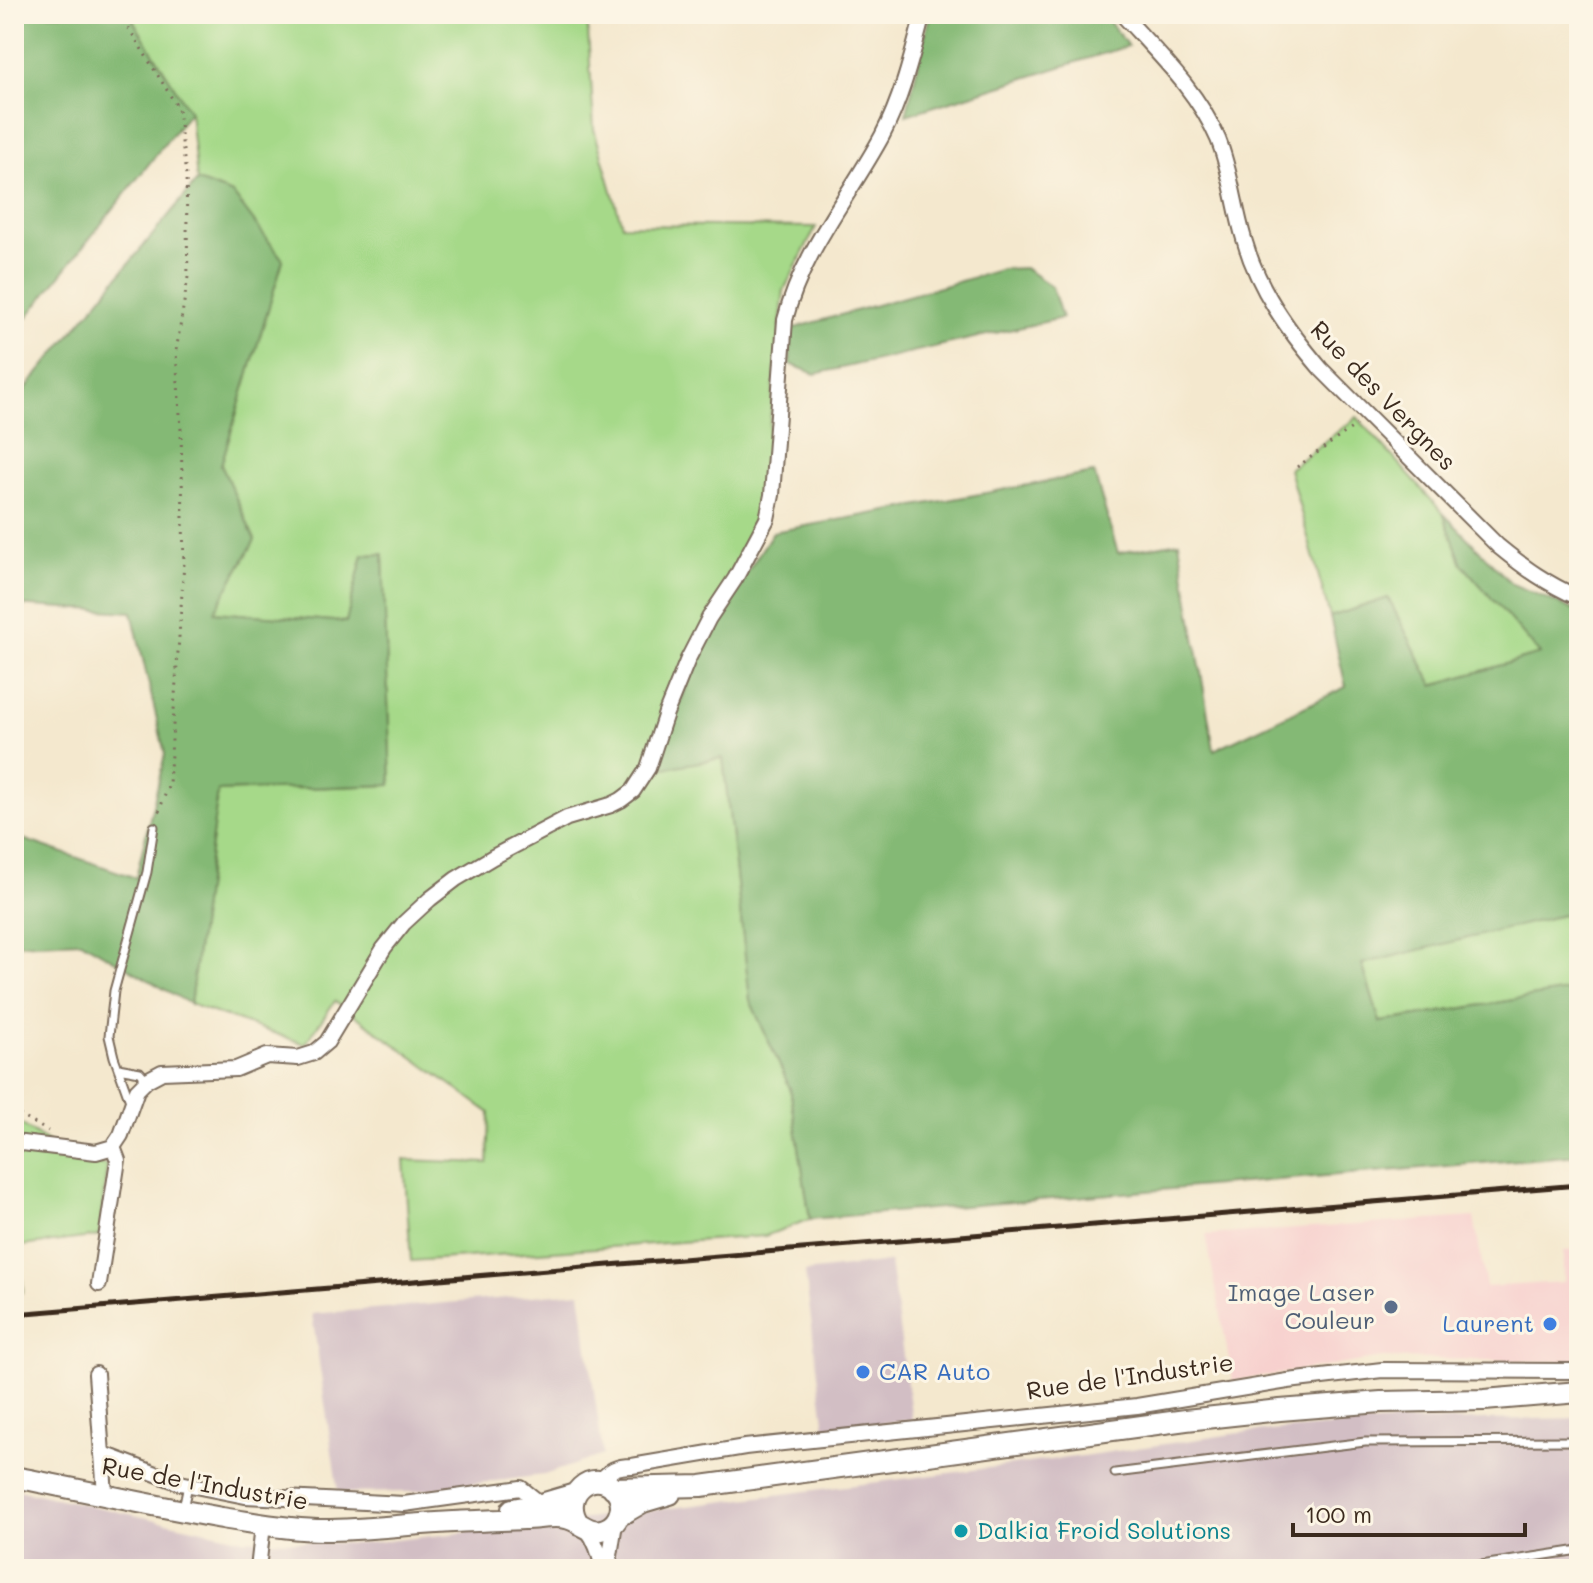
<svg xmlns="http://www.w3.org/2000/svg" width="1593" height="1583" font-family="Mali,sans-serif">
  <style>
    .built { fill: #f7d0ce }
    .industrial { fill: #d2bec4 }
    .green { fill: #a6d989; stroke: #708254; stroke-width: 2 }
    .forest { fill: #84b975; stroke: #60724a; stroke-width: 2 }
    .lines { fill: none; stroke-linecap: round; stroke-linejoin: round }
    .service-casing { stroke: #7c6c5c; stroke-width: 11 }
    .minor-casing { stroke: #7c6c5c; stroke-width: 18 }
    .secondary-casing { stroke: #7c6c5c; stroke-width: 24 }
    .path { stroke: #7c6c5c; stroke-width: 3; stroke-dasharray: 2 6; stroke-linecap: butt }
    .service { stroke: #fff; stroke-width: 7 }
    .minor { stroke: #fff; stroke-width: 14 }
    .secondary { stroke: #fff; stroke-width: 20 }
    .rail { stroke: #3b2a1e; stroke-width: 5 }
    .service-dot { fill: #5c6f8a; stroke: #fcf5e5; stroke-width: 3 }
    .shop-dot { fill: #3f7fe0; stroke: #fcf5e5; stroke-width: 3 }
    .culture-dot { fill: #0f9aa8; stroke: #fcf5e5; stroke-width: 3 }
    .labels { text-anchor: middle; stroke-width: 6; stroke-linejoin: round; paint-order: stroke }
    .street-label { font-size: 24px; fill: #3b2a1e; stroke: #fcf5e5 }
    .service-label { font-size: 24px; fill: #4e5e75; stroke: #fcf5e5; text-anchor: end }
    .shop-label { font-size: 24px; fill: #366cbe; stroke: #fcf5e5; text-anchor: end }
    .culture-label { font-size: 24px; fill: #0d838f; stroke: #fcf5e5; text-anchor: start }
  </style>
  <rect width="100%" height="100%" fill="#fcf5e5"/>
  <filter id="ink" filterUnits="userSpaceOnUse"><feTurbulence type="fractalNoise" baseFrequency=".0125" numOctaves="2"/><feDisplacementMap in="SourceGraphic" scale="16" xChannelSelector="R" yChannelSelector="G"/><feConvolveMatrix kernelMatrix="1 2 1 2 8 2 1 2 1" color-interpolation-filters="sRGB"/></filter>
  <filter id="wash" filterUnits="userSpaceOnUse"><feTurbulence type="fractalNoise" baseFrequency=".006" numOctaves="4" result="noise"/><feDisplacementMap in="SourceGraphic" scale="32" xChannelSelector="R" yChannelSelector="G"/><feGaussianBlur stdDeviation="1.8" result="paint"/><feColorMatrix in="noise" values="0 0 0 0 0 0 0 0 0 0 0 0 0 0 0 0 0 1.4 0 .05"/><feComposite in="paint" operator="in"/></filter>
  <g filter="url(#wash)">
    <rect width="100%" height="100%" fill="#f4e8ce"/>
    <path class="built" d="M1474 1217 1486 1287 1564 1282V1251L1579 1250V1362L1382 1358 1233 1381 1206 1235Z"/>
    <path class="industrial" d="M890 1262 912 1420 825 1429 805 1272Z
      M580 1292 603 1455 544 1475 408 1492 338 1493 312 1314Z
      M1579 1418V1569H14V1489L244 1539 358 1544 554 1523 1083 1456 1240 1433 1390 1422Z"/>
    <path class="green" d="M129 14H587L594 129 622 225 816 227 784 290 761 503 654 769 723 757 750 1000 790 1088 810 1219 765 1236 411 1261 404 1160 488 1163 490 1113 335 1001 305 1044 190 1004 218 791 391 785 383 554 363 555 346 622 214 612 255 540 221 465 283 260 233 194 197 181 190 112Z
      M1357 417 1443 513 1462 564 1541 654 1433 685 1388 598 1330 617 1289 469Z
      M1579 911V989L1380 1022 1362 963Z
      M14 1119 75 1161 107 1165 99 1236 21 1246 23 1292 14 1293Z"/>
    <path class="forest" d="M14 14H129L190 112 14 334Z
      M930 14H1103L1128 46 906 115Z
      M197 181 233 194 283 260 221 465 255 540 214 612 346 622 363 555 383 554 391 785 218 791 190 1004 81 941 14 944V836L136 878 165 754 132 612 14 605V403Z
      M1025 268 1052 287 1062 318 815 374 790 364 791 329 1003 269Z
      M1094 473 1118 553 1179 542 1214 750 1346 687 1330 617 1388 598 1433 685 1540 654 1462 564 1443 513 1512 584 1579 612V911L1362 964 1380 1022 1579 989V1155L810 1219 790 1088 750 1000 723 758 653 770 710 630 773 532Z"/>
  </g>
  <g filter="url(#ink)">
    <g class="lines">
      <g class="service-casing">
        <path id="service" d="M118 1068 140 1072 147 1080
          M131 1104 114 1057 109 1036 114 991 147 872 154 827
          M1115 1473 1365 1442 1579 1441
          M183 1509 188 1485
          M1455 1569 1579 1550"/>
      </g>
      <g class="minor-casing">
        <path id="minor" d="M1122 14C1157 53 1197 90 1218 139 1231 171 1234 206 1244 239 1258 289 1288 330 1321 369L1498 546C1526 569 1546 583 1579 598
          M14 1142 96 1152 113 1147
          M113 1147 121 1135 137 1090 147 1080 162 1072 236 1069 267 1056 298 1058 314 1053 327 1042 384 948 404 923 430 899 456 879 493 857 567 818 611 805 621 800 633 791 648 768 666 713 688 659 709 618 735 579 767 519 772 495 785 320C802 252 849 197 882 136 902 98 912 56 923 14
          M99 1284 118 1160 113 1147
          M96 1374 105 1494
          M101 1453 180 1483 245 1496 404 1504 521 1488 541 1504
          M600 1481C610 1470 616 1466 632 1466L745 1447 1137 1406 1288 1381 1382 1370 1579 1371
          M586 1528C596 1541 599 1553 603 1569
          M258 1569 263 1525
          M608 1569 615 1523"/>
      </g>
      <g class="secondary-casing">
        <path id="secondary" d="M14 1477C83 1490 152 1506 222 1518 256 1523 290 1530 324 1530 348 1530 373 1528 397 1526 439 1522 481 1521 524 1519 537 1519 554 1515 566 1518 581 1521 588 1535 605 1529 621 1523 626 1502 615 1489 592 1466 559 1496 579 1524
          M613 1488 701 1486 1186 1420 1280 1410 1381 1402 1484 1400 1579 1392
          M512 1509 541 1504 575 1494
          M619 1516 643 1502 670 1494"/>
      </g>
      <path class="path" d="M120 14 178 108 186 176 188 277 176 352 181 430 184 563 169 784 157 817
        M1297 467 1356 425
        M14 1109 21 1116 48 1131"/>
      <use href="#service" class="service"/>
      <use href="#minor" class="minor"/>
      <use href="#secondary" class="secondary"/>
      <path class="rail" d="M14 1314 1579 1185"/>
    </g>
  </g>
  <circle class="service-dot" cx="1391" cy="1307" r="8"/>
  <g class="shop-dot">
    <circle cx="1550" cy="1324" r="8"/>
    <circle cx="863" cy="1372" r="8"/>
  </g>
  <circle class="culture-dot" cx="961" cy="1531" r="8"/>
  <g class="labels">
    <g class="street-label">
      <text transform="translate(1383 396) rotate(46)" y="8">Rue des Vergnes</text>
      <text transform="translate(1130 1377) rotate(-8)" y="8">Rue de l'Industrie</text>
      <text transform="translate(205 1484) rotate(10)" y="8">Rue de l'Industrie</text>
    </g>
    <g class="service-label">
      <text x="1375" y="1301">Image Laser<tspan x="1375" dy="28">Couleur</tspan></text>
    </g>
    <g class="shop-label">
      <text x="1534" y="1332">Laurent</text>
      <text x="879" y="1380" text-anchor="start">CAR Auto</text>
    </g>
    <g class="culture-label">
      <text x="977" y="1539">Dalkia Froid Solutions</text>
    </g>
  </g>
  <rect width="1593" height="1583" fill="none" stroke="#fcf5e5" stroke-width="48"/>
  <path d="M1293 1523v12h232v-12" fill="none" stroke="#3b2a1e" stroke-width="4"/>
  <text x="1305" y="1523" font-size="24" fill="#3b2a1e" stroke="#fcf5e5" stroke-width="6" paint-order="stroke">100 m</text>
</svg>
